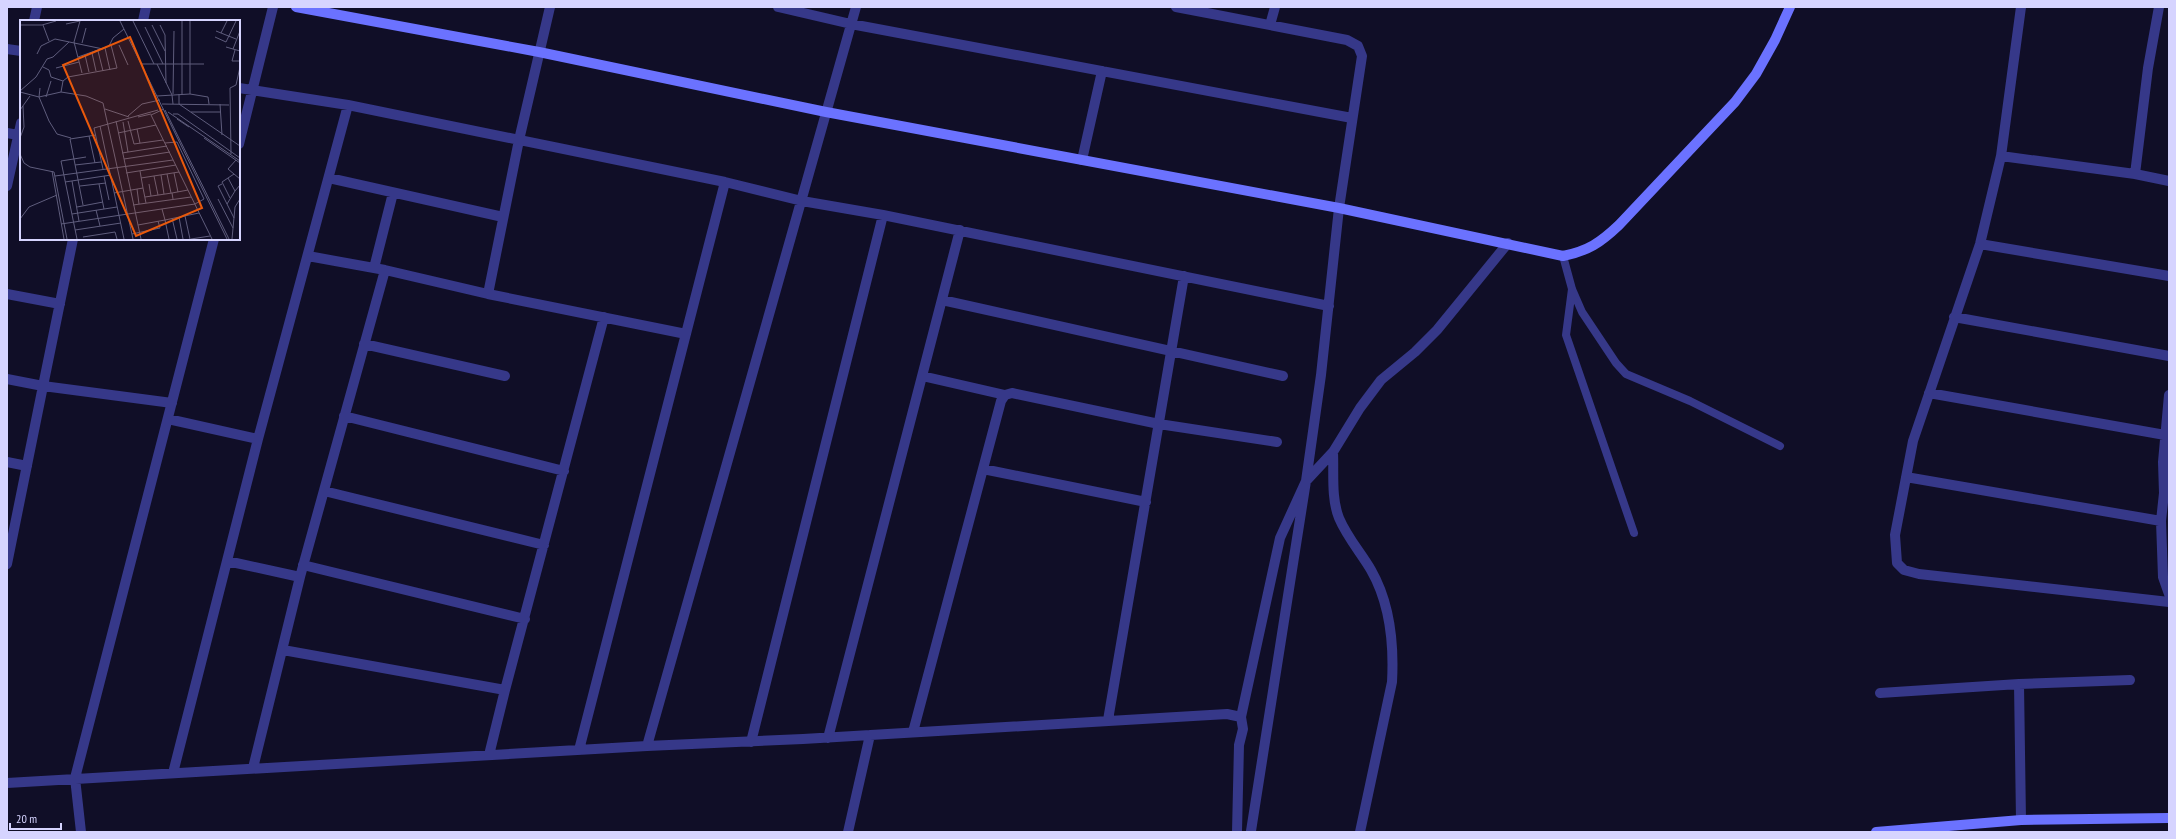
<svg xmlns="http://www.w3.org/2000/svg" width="2176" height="839" font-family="'PT Sans Narrow',sans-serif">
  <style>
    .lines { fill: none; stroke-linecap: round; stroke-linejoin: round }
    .lane { stroke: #363889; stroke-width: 8 }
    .street { stroke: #363889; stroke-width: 10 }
    .secondary { stroke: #6b72ff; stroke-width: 10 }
    .inset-road { fill: none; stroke: #5f5d7d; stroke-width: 1 }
    .view { fill: #e8590c; fill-opacity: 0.15; stroke: #e8590c; stroke-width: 2 }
    .inset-edge { fill: none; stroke: #d6d4ff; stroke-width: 2 }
  </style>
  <rect width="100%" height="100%" fill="#100e27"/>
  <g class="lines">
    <path class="lane" d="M1563 256 1572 289 1582 312 1616 363 1626 374 1690 401 1780 446
      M1572 289 1566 335 1634 533"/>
    <path class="street" d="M778 7 851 24 1352 118
      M1176 7 1347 40 1358 46 1362 56 1339 208 1321 375 1306 481 1251 831
      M2021 7 2001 156 1980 244 1913 441 1895 535 1897 563 1904 570 1919 574 2169 602
      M34 21 37 7
      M143 21 146 7
      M1270 25 1275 7
      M7 49 21 51
      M239 88 348 105 725 182 802 201 883 215 1329 306
      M7 133 18 135
      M239 144 273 7
      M2001 156 2135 174 2169 181
      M1082 160 1102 71
      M2135 174 2148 68 2159 7
      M329 178 503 217
      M7 186 21 123
      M1980 244 2169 276
      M308 256 385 270 488 294 519 140 550 7
      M374 268 393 193
      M7 294 60 304
      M488 294 686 334
      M942 300 1283 376
      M1954 317 2169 356
      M364 344 505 376
      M922 376 1005 395
      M7 379 43 386 73 239
      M1929 393 2165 435
      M2169 395 2163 462 2164 493 2161 521 2163 577 2169 594
      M344 416 564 471
      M168 419 258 439
      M1333 452C1334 473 1331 498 1339 518 1347 537 1361 553 1371 570 1390 603 1394 645 1392 682L1360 832
      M7 462 27 466
      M983 469 1146 502
      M1906 477 2161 521
      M324 491 544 545
      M227 561 300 577 385 270
      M7 564 43 386 172 403
      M303 565 525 619
      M283 650 505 690
      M2019 684 2021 820
      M1880 693 2019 684 2130 680
      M1241 717 1280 538 1306 481 1333 452 1360 408 1381 380 1415 352 1437 330 1508 243
      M1108 720 1184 276
      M913 732 1001 401 1005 395 1012 393 1159 424 1277 442
      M828 738 960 230
      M751 742 883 215
      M647 746 856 7
      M579 750 725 182
      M489 755 505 690 604 317
      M253 768 300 577
      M173 773 258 439 348 105
      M7 783 647 746 803 739 1227 714 1241 717 1243 729 1239 745 1237 832
      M81 832 75 778 214 239
      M848 832 870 735"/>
    <path class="secondary" d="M296 7 539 52 826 112 1339 208 1563 256C1588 251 1600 243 1619 225L1735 102 1756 74 1775 40 1790 7
      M1876 832 2021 820 2169 818"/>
  </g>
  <g transform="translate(20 20)">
    <rect width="220" height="220" fill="#100e27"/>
    <path class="inset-road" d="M60 1 54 22 62 53M100 1 207 219M113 1 134 44M162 1V74M46 4 60 1M0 5H22L36 1M23 5 29 21M132 5 145 31M140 5 145 15 146 63M125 7 143 44M196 11 216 19M201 13 207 1M195 17 206 22 216 1M62 23 66 8M99 25 108 45M206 27 220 31M85 28 90 50M213 29 220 11M215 30 212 41H220M78 31 83 51M72 33 76 51M17 34 21 26 35 19 83 29M65 35 69 52M58 37 89 26 93 18 104 9M121 44H184M137 44 152 75 153 84M23 47 29 50 31 57 43 61M36 48 59 42M20 68 19 77 29 101 37 114 51 118M0 71 16 57 27 39 33 37 49 22M0 72 19 77 41 72 66 76 83 83 113 219M41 72 43 61 48 57 97 48 91 25M153 74 154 11M159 74V84L220 126M170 74 188 77 189 84M137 76 170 74V1M220 76V107M26 77 31 61M142 84 209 85M200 84 202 115M85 89 109 97M144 89 131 95 192 219M0 90 10 76M145 90 209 219M148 92 220 141M171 92H201M153 94H158L220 138M108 96 122 84 140 80M118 97 131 94M157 99 169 107M96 101 118 205 145 200 149 219M108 101 114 124 143 120M103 102 108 132M80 106 104 219M117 109 120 123M98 113 136 105M69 116 75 143M0 118 4 107 3 86M184 118 220 143M102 133 147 126M0 134 4 143 10 147 34 152 47 219M211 134 210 68 216 65 220 47M104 139 150 132M216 140 208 149 220 159M55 145 81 142M83 149 74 108 138 90M32 151 44 219M120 151 123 168M106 153 156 145M154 153 158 172M147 154 151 173M141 155 144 174M35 156 153 140M84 156 89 180M134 156 138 175M121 158 159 152M208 158 215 171 220 165M52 161 59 201M45 162 91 155M79 164 84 189M129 164 131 176M202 164 198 166 207 184M60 166 86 163M117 169 119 184M94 173 123 168 126 183M152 173 168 170M125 177 152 173 153 179M210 178 202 162 214 154M198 179 213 208M63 185 50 119 76 115M113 185 171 177M57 187 83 182M142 189 145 200 179 193M76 190 80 206M52 194 97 187M165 196 170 219M159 197 163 219M152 198 157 219M214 198 207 184 215 171M0 199 9 187 37 175M41 204 175 184 184 179 157 122 145 123M118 205 121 219M55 210 101 203M112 214 140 208 138 201M63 217 95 212 97 219M57 219 41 141 66 137M171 219 190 216M212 219 215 187 220 179"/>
    <path class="view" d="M110 17 182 188 116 216 43 45Z"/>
    <rect width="220" height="220" class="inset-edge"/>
  </g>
  <rect width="2176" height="839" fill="none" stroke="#d6d4ff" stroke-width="16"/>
  <path d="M10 823v6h51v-6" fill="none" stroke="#d6d4ff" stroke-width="2"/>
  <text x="16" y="823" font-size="12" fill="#d6d4ff" stroke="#100e27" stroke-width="3" paint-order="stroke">20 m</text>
</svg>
